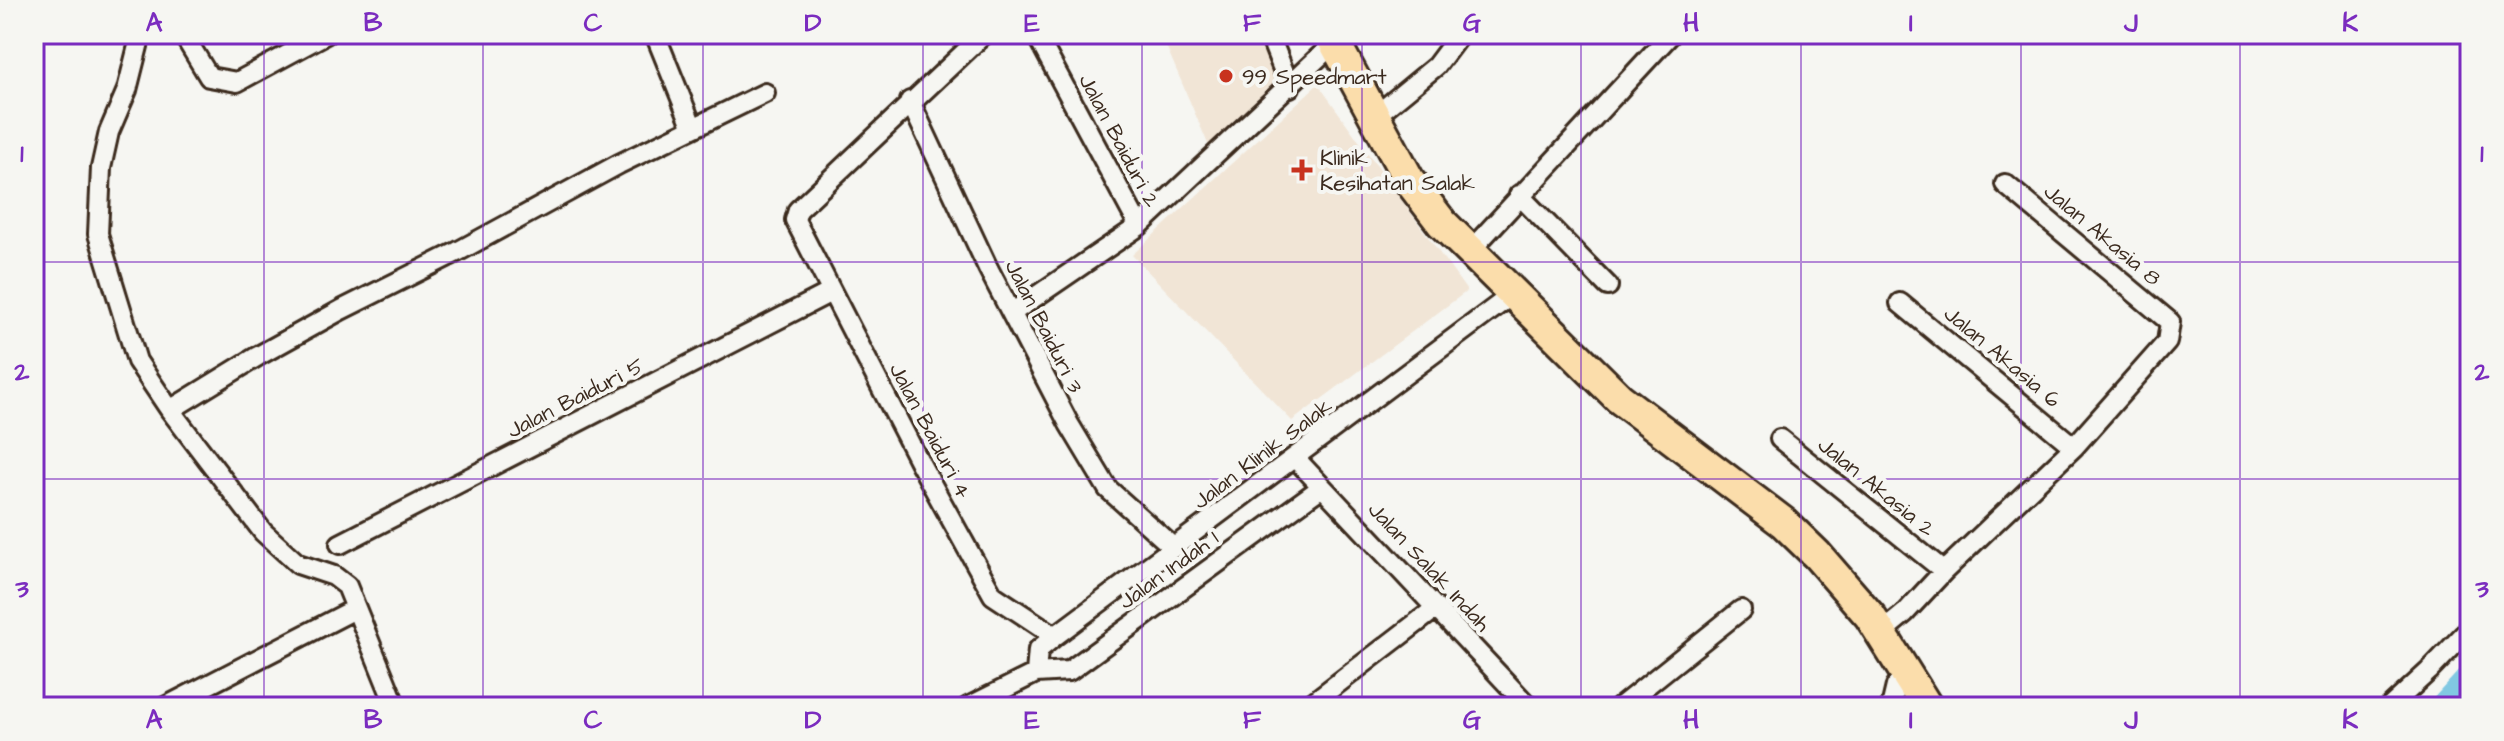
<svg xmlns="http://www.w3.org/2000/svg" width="2504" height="741" font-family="'Architects Daughter',sans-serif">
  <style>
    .built { fill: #f1e5d6 }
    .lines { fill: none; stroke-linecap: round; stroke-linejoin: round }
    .stream { stroke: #658994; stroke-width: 5 }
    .river { stroke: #81c8e2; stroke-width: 32 }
    .minor-casing { stroke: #3b2a1e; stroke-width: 24 }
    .primary-casing { stroke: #3b2a1e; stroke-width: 36 }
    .minor { stroke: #f6f6f2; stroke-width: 18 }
    .primary { stroke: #fbddab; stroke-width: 30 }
    .grid { fill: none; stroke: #7b2cbf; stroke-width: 2; stroke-opacity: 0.55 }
    .poi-dot { fill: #c8321e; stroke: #f6f6f2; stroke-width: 3 }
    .labels { text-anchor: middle; stroke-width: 8; stroke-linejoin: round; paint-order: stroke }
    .poi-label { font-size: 22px; fill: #3b2a1e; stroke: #f6f6f2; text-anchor: start }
    .street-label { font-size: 22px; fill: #3b2a1e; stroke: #f6f6f2 }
    .neatline { fill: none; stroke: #7b2cbf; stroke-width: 3 }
    .grid-label { font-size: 26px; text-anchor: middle; font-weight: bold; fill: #7b2cbf }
  </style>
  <rect width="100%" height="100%" fill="#f6f6f2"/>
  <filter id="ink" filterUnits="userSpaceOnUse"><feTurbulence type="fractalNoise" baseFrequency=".0125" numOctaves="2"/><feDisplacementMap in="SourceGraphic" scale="16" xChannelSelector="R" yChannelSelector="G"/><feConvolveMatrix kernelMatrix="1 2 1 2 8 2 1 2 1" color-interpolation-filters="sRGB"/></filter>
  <g filter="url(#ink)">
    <path class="built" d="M1161 34H1262L1281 84 1211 151Z
      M1318 84 1467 291 1292 421 1132 255Z"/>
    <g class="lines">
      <path class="stream" d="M34 35 36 34"/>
      <path class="river" d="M2447 707 2470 682"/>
      <g class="minor-casing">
        <path id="minor" d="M141 34 127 90 109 132 101 168 98 234 137 361 170 410 263 532 298 564 334 576 347 586 396 707
          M183 34 209 77 237 82 326 34
          M655 34 693 128
          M984 34 798 210 795 220 921 465 993 595 1055 636
          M1036 34 1139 226
          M1269 34 1290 87
          M910 101 988 268 1069 424 1108 489 1174 548
          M1374 117 1436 66 1460 34
          M1519 195 1608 286
          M1470 251 1671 34
          M1900 303 2074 447
          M1013 312 1139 226 1334 43
          M170 410 258 356 341 310 457 252 619 164 765 93
          M1780 439 1944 571
          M1296 459 1529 707
          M340 544 831 292
          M1881 633 1905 613 1944 571 2074 447 2167 342 2170 322 2005 184
          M1036 673 1038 650 1055 636 1513 294
          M165 707 355 609
          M968 707 1036 673 1069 671 1322 487
          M1307 707 1436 608
          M1620 707 1741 610
          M1891 707 1896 686 1907 673
          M2390 707 2429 671 2470 628"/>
      </g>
      <g class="primary-casing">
        <path id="primary" d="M1330 34 1409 180 1442 223 1619 398 1784 523 1817 555 1870 616 1927 707"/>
      </g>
      <use href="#minor" class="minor"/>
      <use href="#primary" class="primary"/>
    </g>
  </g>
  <path class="grid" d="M264 34V707M483 34V707M703 34V707M923 34V707M1142 34V707M1362 34V707M1581 34V707M1801 34V707M2021 34V707M2240 34V707M34 262H2470M34 479H2470"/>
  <g class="poi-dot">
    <circle cx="1226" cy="76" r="8"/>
    <path d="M1298 158h8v8h8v8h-8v8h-8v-8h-8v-8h8z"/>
  </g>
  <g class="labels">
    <g class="poi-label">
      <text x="1242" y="84">99 Speedmart</text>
      <text x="1320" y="165">Klinik<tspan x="1320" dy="25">Kesihatan Salak</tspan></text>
    </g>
    <g class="street-label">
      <text transform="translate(1120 140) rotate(62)" y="8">Jalan Baiduri 2</text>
      <text transform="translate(2103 234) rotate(40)" y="8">Jalan Akasia 8</text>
      <text transform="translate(1045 326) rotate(63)" y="8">Jalan Baiduri 3</text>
      <text transform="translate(2003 356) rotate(40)" y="8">Jalan Akasia 6</text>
      <text transform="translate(575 397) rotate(-27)" y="8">Jalan Baiduri 5</text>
      <text transform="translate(931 430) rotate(62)" y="8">Jalan Baiduri 4</text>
      <text transform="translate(1262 453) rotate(-37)" y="8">Jalan Klinik Salak</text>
      <text transform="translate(1877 486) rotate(39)" y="8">Jalan Akasia 2</text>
      <text transform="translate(1430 566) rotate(47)" y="8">Jalan Salak Indah</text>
      <text transform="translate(1168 569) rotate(-36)" y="8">Jalan Indah 1</text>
    </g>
  </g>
  <rect width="2504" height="741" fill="none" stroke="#f6f6f2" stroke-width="88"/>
  <rect x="44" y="44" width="2416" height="653" class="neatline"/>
  <g class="grid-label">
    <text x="154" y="31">A</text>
    <text x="373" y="31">B</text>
    <text x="593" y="31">C</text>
    <text x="813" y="31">D</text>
    <text x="1032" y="31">E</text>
    <text x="1252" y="31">F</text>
    <text x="1472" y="31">G</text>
    <text x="1691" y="31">H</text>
    <text x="1911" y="31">I</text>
    <text x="2131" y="31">J</text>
    <text x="2350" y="31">K</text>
    <text x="22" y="162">1</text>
    <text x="2482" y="162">1</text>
    <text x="22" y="380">2</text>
    <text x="2482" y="380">2</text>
    <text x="22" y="597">3</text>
    <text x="2482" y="597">3</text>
    <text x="154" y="728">A</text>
    <text x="373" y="728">B</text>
    <text x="593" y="728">C</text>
    <text x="813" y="728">D</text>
    <text x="1032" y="728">E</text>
    <text x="1252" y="728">F</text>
    <text x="1472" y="728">G</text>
    <text x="1691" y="728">H</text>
    <text x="1911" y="728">I</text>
    <text x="2131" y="728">J</text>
    <text x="2350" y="728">K</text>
  </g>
</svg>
